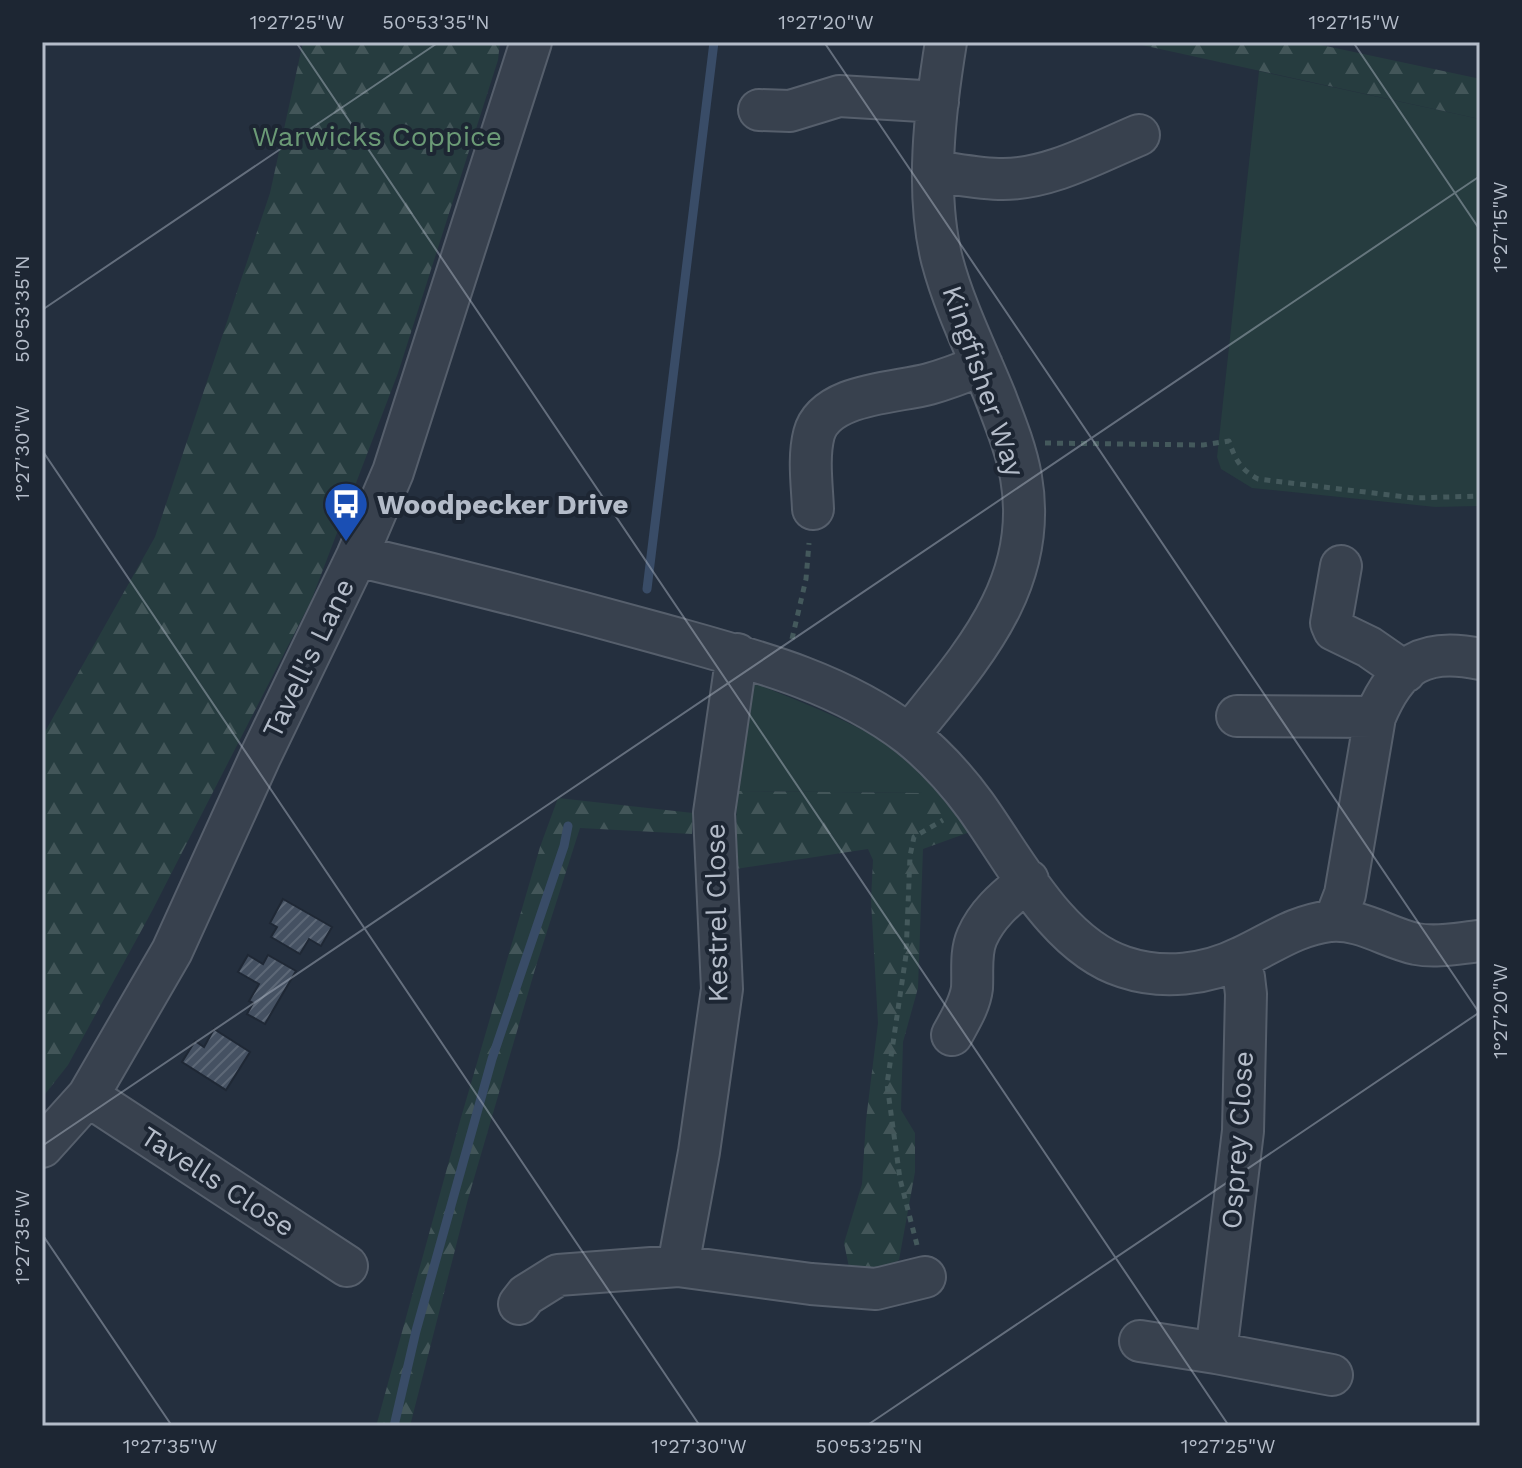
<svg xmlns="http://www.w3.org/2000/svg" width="1522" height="1468" font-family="'Work Sans',sans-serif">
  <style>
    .green { fill: #263c3f }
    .forest { fill: url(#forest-firs) }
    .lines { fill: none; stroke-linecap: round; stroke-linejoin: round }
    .stream { stroke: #394c67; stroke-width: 9 }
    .building { fill: url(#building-hatch); stroke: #1f2835; stroke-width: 2 }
    .minor-casing { stroke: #565f6c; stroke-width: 44 }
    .path { stroke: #44595c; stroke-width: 5; stroke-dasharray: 6 6; stroke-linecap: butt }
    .minor { stroke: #38414e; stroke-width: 40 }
    .ticks { fill: none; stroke: #b4bcc9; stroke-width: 2; stroke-opacity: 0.45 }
    .labels { text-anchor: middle; stroke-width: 8; stroke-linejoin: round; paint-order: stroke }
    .park-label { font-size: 28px; fill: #6b9a76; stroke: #1d2633 }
    .street-label { font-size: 28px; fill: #b4bcc9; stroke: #1d2633 }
    .poi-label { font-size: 28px; font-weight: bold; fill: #b4bcc9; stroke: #1d2633; text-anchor: start }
    .neatline { fill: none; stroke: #b4bcc9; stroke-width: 3 }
    .ticks-label { font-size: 20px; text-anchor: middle; fill: #b4bcc9 }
  </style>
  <defs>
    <pattern id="forest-firs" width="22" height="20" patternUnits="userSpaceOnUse" patternTransform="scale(2)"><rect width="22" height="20" fill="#263c3f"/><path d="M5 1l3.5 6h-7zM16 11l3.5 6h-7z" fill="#435659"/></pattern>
    <pattern id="building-hatch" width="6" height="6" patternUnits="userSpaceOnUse" patternTransform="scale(2)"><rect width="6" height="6" fill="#455162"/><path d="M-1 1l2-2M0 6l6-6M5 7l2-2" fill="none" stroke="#5d6877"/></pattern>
  </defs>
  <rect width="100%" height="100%" fill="#242f3e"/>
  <path class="green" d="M1259 71 1480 119V506L1435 507 1252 488 1221 469 1217 457Z
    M749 681C812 706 874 729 927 771L923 793 737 791Z"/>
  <path class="forest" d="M303 42H500L498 60 398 373 311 601 152 911 68 1065 42 1098V737L155 537 270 193Z
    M1128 42H1307L1476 78 1480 79V119Z
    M927 771 970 832 923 849 918 988 903 1042 901 1110 915 1133V1172L899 1260 884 1271 850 1272 844 1243 862 1184 866 1120 878 1023 871 900 873 860 868 849 735 869 737 791 922 793Z
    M558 798 693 813 692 834 580 828 536 966 468 1199 410 1426 377 1423 460 1121 540 847Z"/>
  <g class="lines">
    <path class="stream" d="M647 589 714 42
      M394 1426 416 1331 492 1059 564 846 568 826"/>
  </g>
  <path class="building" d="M283 899 332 927 321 946 309 939 300 954 271 937 277 927 270 923Z
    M248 955 263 964 268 955 296 971 265 1024 247 1014 253 1003 249 1001 259 984 238 972Z
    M214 1029 250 1052 226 1090 182 1062 195 1041 204 1047Z"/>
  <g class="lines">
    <g class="minor-casing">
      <path id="minor" d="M759 110 790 111 839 96 938 102
        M934 171C957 174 980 179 1003 179 1050 179 1096 153 1139 135
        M813 509C812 485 808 457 814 434 825 393 896 393 929 384 947 379 965 372 982 365
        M357 556C459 580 560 606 661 634 746 658 838 680 909 735 934 755 956 779 975 805 1014 859 1057 946 1124 967 1163 980 1206 975 1242 957 1274 942 1294 926 1330 921 1360 918 1388 938 1416 944 1437 948 1459 943 1480 941
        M1341 566 1331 623 1334 630 1369 647 1405 672
        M1237 716 1375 717
        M909 735C970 658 1040 585 1021 477 1016 449 1005 422 995 396 977 352 954 306 942 260 925 193 935 109 946 42
        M1335 920 1345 894 1375 717C1397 664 1424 647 1480 659
        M1237 960 1244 977 1246 994 1243 1131 1216 1353 1332 1375
        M952 1035C960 1020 970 1005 972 988 973 971 970 953 977 937 988 912 1008 897 1028 880
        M88 1096 347 1266
        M42 1147 88 1096 172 951 261 755 357 556 393 472 531 42
        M678 1266 699 1152 722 989 714 813 737 654
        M519 1304 526 1295 558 1275 678 1266 811 1284 876 1289 925 1277
        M1140 1341 1216 1353"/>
    </g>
    <path class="path" d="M1045 443 1203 445 1229 441C1235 459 1240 469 1258 479L1414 498 1480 496
      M792 639 806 579 809 543
      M917 1245 900 1179 887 1084 906 955 910 856 914 837 943 820"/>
    <use href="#minor" class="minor"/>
  </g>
  <path class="ticks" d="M296 42 1229 1426M824 42 1480 1014M1353 42 1480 230M42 310 439 42M42 450 700 1426M42 1146 1480 176M42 1234 172 1426M866 1426 1480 1012"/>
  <defs>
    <g id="bus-pin" transform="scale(2.3)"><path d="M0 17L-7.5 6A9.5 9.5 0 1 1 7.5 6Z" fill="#1a4fb4" stroke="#1d2633"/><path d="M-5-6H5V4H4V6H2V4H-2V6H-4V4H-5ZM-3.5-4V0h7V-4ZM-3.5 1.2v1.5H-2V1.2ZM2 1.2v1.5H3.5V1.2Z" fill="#fff"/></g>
  </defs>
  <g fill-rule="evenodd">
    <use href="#bus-pin" x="346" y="504"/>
  </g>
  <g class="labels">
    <g class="park-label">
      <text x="377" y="146">Warwicks Coppice</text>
    </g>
    <g class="street-label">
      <text transform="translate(984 381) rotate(71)" y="10">Kingfisher Way</text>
      <text transform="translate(308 658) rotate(-64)" y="10">Tavell's Lane</text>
      <text transform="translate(716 913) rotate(-91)" y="10">Kestrel Close</text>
      <text transform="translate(1237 1140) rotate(-86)" y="10">Osprey Close</text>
      <text transform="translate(218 1181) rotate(33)" y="10">Tavells Close</text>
    </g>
    <g class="poi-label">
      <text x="377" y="514">Woodpecker Drive</text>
    </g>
  </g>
  <rect width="1522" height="1468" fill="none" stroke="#1d2633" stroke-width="88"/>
  <rect x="44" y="44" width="1434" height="1380" class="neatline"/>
  <g class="ticks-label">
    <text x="297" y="29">1°27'25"W</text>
    <text x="436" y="29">50°53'35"N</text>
    <text x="826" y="29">1°27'20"W</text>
    <text x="1354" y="29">1°27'15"W</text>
    <text transform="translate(1500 227) rotate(-90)" y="7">1°27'15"W</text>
    <text transform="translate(22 309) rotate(-90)" y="7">50°53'35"N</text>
    <text transform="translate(22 453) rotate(-90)" y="7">1°27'30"W</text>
    <text transform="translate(1500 1011) rotate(-90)" y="7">1°27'20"W</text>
    <text transform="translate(22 1237) rotate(-90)" y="7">1°27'35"W</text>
    <text x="170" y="1453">1°27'35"W</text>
    <text x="699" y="1453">1°27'30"W</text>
    <text x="869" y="1453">50°53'25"N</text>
    <text x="1228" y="1453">1°27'25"W</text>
  </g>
</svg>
